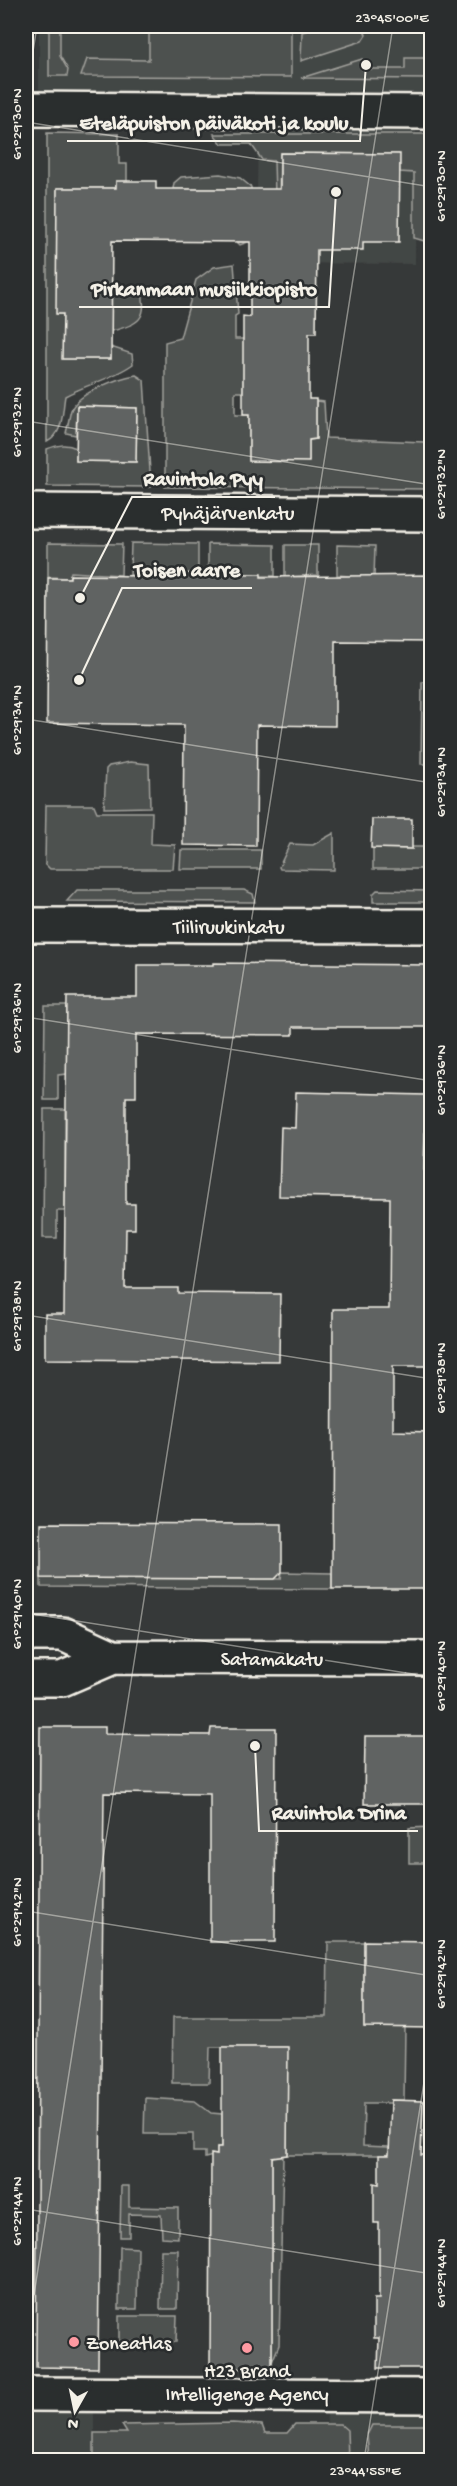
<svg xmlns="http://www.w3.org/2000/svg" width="457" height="2486" font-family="'Gochi Hand',sans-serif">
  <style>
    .built { fill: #434645 }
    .green { fill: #4e514f; stroke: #a1a19c; stroke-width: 1.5 }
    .building { fill: #616362; stroke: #f4f1e8; stroke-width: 1.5 }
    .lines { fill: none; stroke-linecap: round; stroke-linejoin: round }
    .street-casing { stroke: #f4f1e8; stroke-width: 38 }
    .secondary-casing { stroke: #f4f1e8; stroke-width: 38 }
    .street { stroke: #2a2d2e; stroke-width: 33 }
    .secondary { stroke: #2a2d2e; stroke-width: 33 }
    .ticks { fill: none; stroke: #f4f1e8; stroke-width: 1.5; stroke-opacity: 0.45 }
    .poi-dot { fill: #ff9aa2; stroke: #2a2d2e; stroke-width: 2 }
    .labels { text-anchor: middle; stroke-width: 5; stroke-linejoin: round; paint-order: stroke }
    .street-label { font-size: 20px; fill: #f4f1e8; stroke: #2a2d2e }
    .poi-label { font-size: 20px; fill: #f4f1e8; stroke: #2a2d2e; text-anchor: start }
    .leader { fill: none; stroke: #f4f1e8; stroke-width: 2 }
    .callout-dot { fill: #f4f1e8; stroke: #2a2d2e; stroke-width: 2 }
    .callout-label { font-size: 21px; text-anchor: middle; font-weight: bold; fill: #f4f1e8; stroke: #2a2d2e; stroke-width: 5; stroke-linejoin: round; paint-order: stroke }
    .neatline { fill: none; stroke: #f4f1e8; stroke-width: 2 }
    .ticks-label { font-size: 15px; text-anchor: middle; fill: #f4f1e8 }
  </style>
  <rect width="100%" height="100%" fill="#363939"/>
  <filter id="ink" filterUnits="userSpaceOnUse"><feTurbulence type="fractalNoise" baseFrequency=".0167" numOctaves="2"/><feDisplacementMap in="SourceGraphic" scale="12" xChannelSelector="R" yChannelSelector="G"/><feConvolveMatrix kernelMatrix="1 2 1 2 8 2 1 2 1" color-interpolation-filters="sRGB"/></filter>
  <g filter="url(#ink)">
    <path class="built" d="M39 26H431V102L39 94Z
      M258 121 416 122 415 264 256 263Z
      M26 2412H94V2460H26Z
      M327 2414H431V2460H326Z"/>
    <path class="green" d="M49 26H60V56L68 70 67 76H49Z
      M149 26H291V77L81 76 87 59 149 60Z
      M323 26H363L366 35 362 41 301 61 302 32Z
      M405 58H431V79L301 78 362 59V69H405Z
      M47 133 119 134V164H127V181L116 182V188H57V314H63V359H111V347L132 354 133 364C112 379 88 384 65 396 62 412 64 434 47 442Z
      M214 134H431V243L414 238V173L400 172 399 154 280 153 279 196 275 194 274 161 262 160 251 144H222Z
      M220 174 240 178 251 187 248 242 240 245 237 242H245V189H173L174 183 181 177Z
      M234 264 238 314 235 316V339H244L243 392H235V415H249V461H309V440L316 439V401L324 402 326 438 424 442 431 439V489L165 487V342L180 338 196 280 214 267Z
      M111 289H141C149 318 139 325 111 331Z
      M136 375 144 380 151 487 47 486V449C57 445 66 443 76 448V461L136 462 137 408 77 406 76 435 66 433C68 426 69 417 71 410 79 392 118 378 136 375Z
      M48 543 122 544 121 575 71 572 69 578 48 577Z
      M131 543 198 544V576L146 573 130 575Z
      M208 544 275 545V576H208Z
      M285 545H318V575L285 577Z
      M337 545 375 546 374 578 337 575Z
      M422 682H431V764H421Z
      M130 762 149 764 150 807 104 808 106 769 109 766Z
      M46 805H94L97 812H152L151 844 175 845 173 869H50L45 864Z
      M334 833V870L280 869 279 867 290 844 313 845Z
      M412 847H431V869H373V848L412 849Z
      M181 850H261V869H180Z
      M77 890H244L253 894 255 902 67 901Z
      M377 890 431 891V902H373V894Z
      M45 1006H67V1074L58 1075V1100H44Z
      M44 1109H65V1211H57V1238H43Z
      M282 1572 332 1573V1589L41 1587V1578L281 1579Z
      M431 1827V1863H409V1828Z
      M328 1942H364V2027H405L404 2100H391V2103H364L363 2146 388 2147 392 2155H287V2047H210L209 2083H172L173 2017H327Z
      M145 2098 195 2101 211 2113 222 2114V2147H217V2155L205 2158V2152H193V2134H144Z
      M272 2155H283L279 2345 272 2362Z
      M121 2186H129V2207L178 2208V2238L162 2237 161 2215 129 2214V2237H120Z
      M120 2247 138 2248 137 2309H119Z
      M161 2250H178L177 2309H160Z
      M119 2316H177L176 2342 119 2341Z
      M233 2423 262 2425 265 2433H287L295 2424H340L347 2430 348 2460H94V2433H127L122 2425Z
      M372 2425H431V2460H369L367 2435Z"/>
    <path class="building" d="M280 153 400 154 399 242H363V250H317L316 333H309V399H316V439L309 440V462L249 461V415H243V316L250 317V242L112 241 111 359H62L63 314H56L57 188H116V181H156V189H280Z
      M77 406 137 408 136 462 76 461Z
      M146 573 261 574V577L432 575V642L335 641V726L257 725 256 846 183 845 184 725 47 723 48 578H70V575L146 576Z
      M372 819H412V849L371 848Z
      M213 963 432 965V1027H293V1035L136 1034V1097H126V1204H135V1229H126L125 1288H178V1293L280 1294 279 1361 45 1359V1314H64L67 997H137V965H213Z
      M296 1092 426 1095 424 1170H432V1366H393V1431L432 1432V1589H332L333 1309H389L390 1198 279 1196 281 1127 295 1128Z
      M41 1523 282 1524V1572L275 1579 41 1578Z
      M40 1727H105V1734L210 1735 211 1728H276L275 1942H210V1794L104 1793 98 2368 36 2367Z
      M365 1736H432V1804H364Z
      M364 1941 432 1942V2028L364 2027Z
      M222 2047H288L287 2155 272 2157V2369L210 2368 211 2154 217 2155V2147H222Z
      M391 2100 423 2101 421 2155H432V2368H378L379 2338H374V2299H379V2223H374V2183L379 2184V2155H389Z"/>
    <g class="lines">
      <g class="street-casing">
        <path id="street" d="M26 109 432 112
          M26 511 432 514
          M26 925 432 926
          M26 2394 432 2396"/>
      </g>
      <g class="secondary-casing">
        <path id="secondary" d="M26 1634H63L113 1657
          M26 1679H62L113 1657 432 1658"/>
      </g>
      <use href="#street" class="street"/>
      <use href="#secondary" class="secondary"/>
    </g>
  </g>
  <path class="ticks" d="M26 96 37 26M26 122 432 187M26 421 432 485M26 719 432 783M26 1017 432 1081M26 1315 432 1379M26 1613 432 1677M26 1911 432 1976M26 2209 432 2274M26 2345 393 26M364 2460 432 2032"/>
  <g class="poi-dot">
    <circle cx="74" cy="2342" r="6"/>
    <circle cx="247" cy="2348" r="6"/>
  </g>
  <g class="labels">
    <g class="street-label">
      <text x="228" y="519">Pyhäjärvenkatu</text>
      <text x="229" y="933">Tiiliruukinkatu</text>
      <text x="272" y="1665">Satamakatu</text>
    </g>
    <g class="poi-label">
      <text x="86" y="2349">Zoneatlas</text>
      <text x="247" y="2377" text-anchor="middle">H23 Brand<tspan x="247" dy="23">Intelligenge Agency</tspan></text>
    </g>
  </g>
  <path class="leader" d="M366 65L360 141H67M336 192L329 307H79M80 598L132 497H275M79 680L122 588H252M255 1746L259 1831H418"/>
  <g class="callout-dot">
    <circle cx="366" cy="65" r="6"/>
    <circle cx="336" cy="192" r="6"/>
    <circle cx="80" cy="598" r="6"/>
    <circle cx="79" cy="680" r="6"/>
    <circle cx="255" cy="1746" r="6"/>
  </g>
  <g class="callout-label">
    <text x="214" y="129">Eteläpuiston päiväkoti ja koulu</text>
    <text x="204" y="295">Pirkanmaan musiikkiopisto</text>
    <text x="203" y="485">Ravintola Pyy</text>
    <text x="187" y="576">Toisen aarre</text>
    <text x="339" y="1819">Ravintola Drina</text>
  </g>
  <rect width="457" height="2486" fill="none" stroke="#2a2d2e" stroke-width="66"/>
  <g transform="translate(75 2411) rotate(189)" stroke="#2a2d2e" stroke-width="4.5" paint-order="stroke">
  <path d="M0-4.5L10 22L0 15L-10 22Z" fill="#f4f1e8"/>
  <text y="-9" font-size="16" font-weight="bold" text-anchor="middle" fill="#f4f1e8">N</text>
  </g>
  <rect x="33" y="33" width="391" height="2420" class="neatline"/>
  <g class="ticks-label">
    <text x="392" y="22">23°45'00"E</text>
    <text transform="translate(16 124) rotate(-90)" y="5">61°29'30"N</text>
    <text transform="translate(440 186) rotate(-90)" y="5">61°29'30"N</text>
    <text transform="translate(16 422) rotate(-90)" y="5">61°29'32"N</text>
    <text transform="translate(440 484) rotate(-90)" y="5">61°29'32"N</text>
    <text transform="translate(16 720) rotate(-90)" y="5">61°29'34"N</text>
    <text transform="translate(440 782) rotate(-90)" y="5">61°29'34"N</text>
    <text transform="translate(16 1018) rotate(-90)" y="5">61°29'36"N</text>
    <text transform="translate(440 1080) rotate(-90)" y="5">61°29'36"N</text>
    <text transform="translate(16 1316) rotate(-90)" y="5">61°29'38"N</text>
    <text transform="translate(440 1378) rotate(-90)" y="5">61°29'38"N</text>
    <text transform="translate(16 1614) rotate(-90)" y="5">61°29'40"N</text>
    <text transform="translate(440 1676) rotate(-90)" y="5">61°29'40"N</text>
    <text transform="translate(16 1912) rotate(-90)" y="5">61°29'42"N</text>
    <text transform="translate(440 1974) rotate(-90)" y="5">61°29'42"N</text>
    <text transform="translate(16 2211) rotate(-90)" y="5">61°29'44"N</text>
    <text transform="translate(440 2273) rotate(-90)" y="5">61°29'44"N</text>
    <text x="365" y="2475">23°44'55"E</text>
  </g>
</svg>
